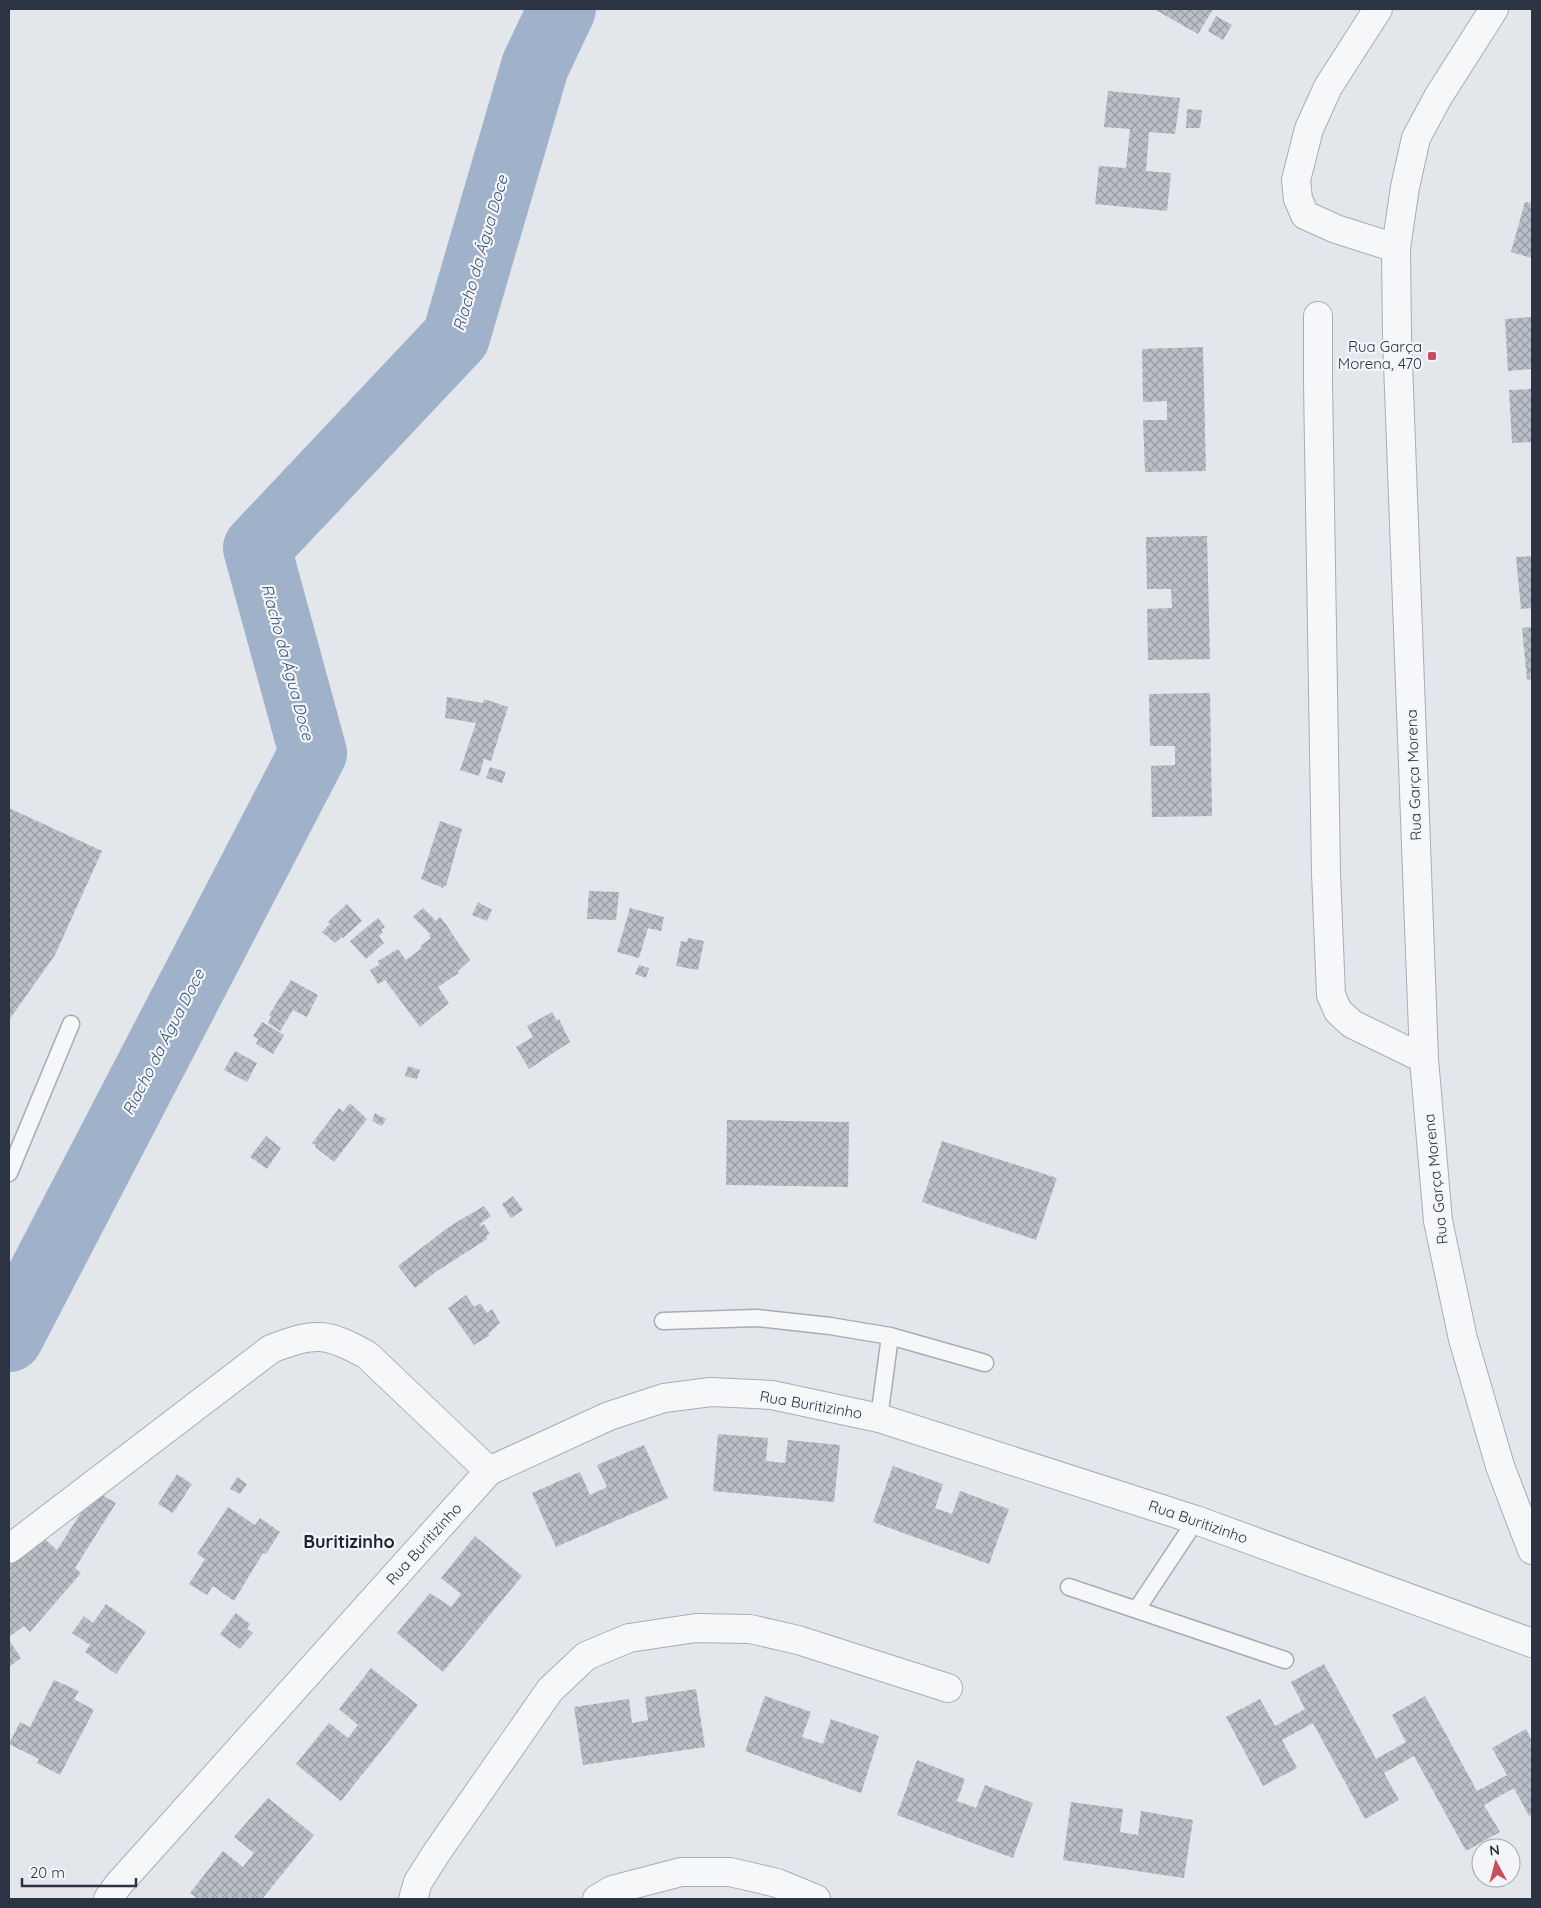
<svg xmlns="http://www.w3.org/2000/svg" width="1541" height="1908" font-family="Quicksand,sans-serif">
  <style>
    .lines { fill: none; stroke-linecap: round; stroke-linejoin: round }
    .river { stroke: #a0b2c9; stroke-width: 68 }
    .building { fill: url(#building-cross-hatch) }
    .service-casing { stroke: #a8adb5; stroke-width: 19 }
    .minor-casing { stroke: #a8adb5; stroke-width: 30 }
    .service { stroke: #f6f7f9; stroke-width: 16 }
    .minor { stroke: #f6f7f9; stroke-width: 28 }
    .poi-dot { fill: #c94f5e; stroke: #f3f5f8; stroke-width: 2 }
    .labels { text-anchor: middle; stroke-width: 4.5; stroke-linejoin: round; paint-order: stroke }
    .poi-label { font-size: 15px; fill: #2c3342; stroke: #f3f5f8; text-anchor: end }
    .street-label { font-size: 15px; fill: #2c3342; stroke: #f3f5f8 }
    .water-label { font-size: 16px; font-style: italic; fill: #375174; stroke: #f3f5f8 }
    .quarter-label { font-size: 18px; font-weight: bold; fill: #1e2433; stroke: #f3f5f8 }
  </style>
  <defs>
    <pattern id="building-cross-hatch" width="8" height="8" patternUnits="userSpaceOnUse" patternTransform="scale(1.25)"><rect width="8" height="8" fill="#bbbfc7"/><path d="M0 0l8 8M0 8l8-8" fill="none" stroke="#989ca3"/></pattern>
  </defs>
  <rect width="100%" height="100%" fill="#e3e6eb"/>
  <g class="lines">
    <path class="river" d="M9 1338 313 753 257 548 456 337 535 66 562 9"/>
  </g>
  <path class="building" d="M1154 9H1213L1198 34Z
    M1216 16 1232 25 1223 40 1208 31Z
    M1108 91 1180 98 1175 134 1149 132 1146 171 1171 173 1167 211 1095 204 1099 166 1126 168 1130 129 1104 127Z
    M1187 109 1202 110 1200 128H1186Z
    M1525 202 1532 203V258L1511 252Z
    M1532 317V369L1508 371 1505 319Z
    M1203 347 1206 471 1145 472 1143 420H1167V401L1143 402 1142 349Z
    M1532 389V442L1512 443 1509 390Z
    M1207 536 1210 659 1148 660 1147 609 1172 608 1171 589H1147L1146 537Z
    M1532 556V608L1521 609 1516 557Z
    M1532 627V679L1527 680 1522 628Z
    M1210 693 1212 816 1152 817 1151 766 1175 765V746H1150L1149 694Z
    M447 697 483 703 484 699 508 707 491 761 484 759 479 776 460 770 476 723 445 718Z
    M490 767 506 772 502 783 486 778Z
    M9 808 102 851 55 955 9 1020Z
    M440 821 462 829 446 886 444 885 443 888 421 879Z
    M589 891 619 892 616 920 587 919Z
    M478 902 492 910 487 921 472 915Z
    M347 904 362 921 343 938 342 937 335 943 322 932 330 924 328 922Z
    M423 908 436 921 440 917 445 923 470 960 458 971 459 973 438 987 449 1003 420 1027 385 980 378 984 370 970 379 965 378 961 398 949 406 960 422 948 420 946 431 938 429 936 430 934 413 917Z
    M630 908 664 917 661 931 648 928 639 958 617 952Z
    M378 918 385 927 381 930 383 932 379 936 384 943 366 959 350 941Z
    M688 938 704 941 698 970 676 966 681 941 687 942Z
    M639 965 649 968 646 978 635 974Z
    M291 980 318 995 307 1017 293 1010 280 1031 268 1023 271 1017 269 1015Z
    M552 1012 557 1021 559 1019 570 1042 529 1069 516 1047 533 1037 527 1026Z
    M262 1022 284 1035 273 1054 256 1044 258 1039 253 1036Z
    M235 1051 257 1063 247 1082 224 1070Z
    M408 1066 420 1070 417 1079 405 1076Z
    M350 1103 367 1119 334 1162 315 1147 316 1145 312 1143 339 1108 343 1112Z
    M375 1113 386 1119 382 1126 372 1121Z
    M727 1120 849 1122 848 1187 726 1185Z
    M266 1136 281 1148 267 1169 250 1157Z
    M942 1141 1057 1178 1036 1240 922 1202Z
    M513 1196 523 1210 511 1218 502 1204Z
    M484 1206 491 1216 480 1224 481 1226 484 1224 490 1234 486 1236 487 1239 437 1271 415 1288 398 1266 450 1226Z
    M466 1295 474 1307 480 1303 487 1313 492 1309 500 1323 488 1334 490 1335 474 1345 448 1308Z
    M718 1434 768 1438 766 1461 785 1463 788 1440 840 1445 834 1502 713 1491Z
    M644 1445 668 1498 556 1547 532 1493 580 1472 590 1495 607 1487 597 1465Z
    M893 1466 943 1484 935 1508 952 1514 960 1491 1009 1509 989 1564 873 1522Z
    M177 1474 192 1484 173 1513 158 1504Z
    M237 1477 247 1484 240 1494 230 1489Z
    M95 1491 116 1503 75 1568 81 1573 30 1632 24 1626 9 1637V1574L11 1571 9 1569V1559L40 1535 57 1550Z
    M228 1507 255 1525 260 1518 280 1532 266 1554 263 1553 234 1601 213 1586 207 1595 189 1584 205 1559 197 1554Z
    M475 1536 522 1576 443 1672 397 1633 430 1593 451 1607 461 1594 441 1578Z
    M106 1604 146 1632 116 1674 85 1652 90 1645 72 1633 84 1616 93 1623Z
    M236 1613 250 1624 247 1629 253 1633 240 1649 220 1634Z
    M9 1640 21 1658 9 1667Z
    M1324 1664 1376 1759 1406 1742 1392 1715 1425 1696 1477 1791 1507 1775 1492 1748 1526 1729 1532 1741V1815L1529 1816 1514 1788 1484 1805 1500 1832 1466 1851 1414 1756 1384 1773 1399 1800 1365 1819 1313 1723 1282 1740 1297 1768 1263 1786 1226 1717 1260 1699 1275 1726 1305 1709 1291 1682Z
    M371 1668 418 1705 341 1801 296 1764 329 1723 348 1738 358 1725 339 1709Z
    M54 1680 79 1691 74 1699 94 1710 60 1775 37 1763 39 1759 9 1744 20 1722 30 1727Z
    M696 1689 705 1747 583 1765 574 1707 629 1699 632 1723 648 1720 645 1697Z
    M765 1696 811 1712 802 1737 823 1744 831 1719 879 1736 861 1793 745 1751Z
    M917 1760 965 1779 957 1801 976 1808 985 1785 1033 1803 1013 1858 897 1815Z
    M268 1798 314 1835 262 1899H198L190 1893 223 1851 243 1867 254 1853 234 1837Z
    M1071 1802 1123 1809 1120 1832 1138 1835 1141 1811 1193 1820 1184 1878 1063 1860Z"/>
  <g class="lines">
    <g class="service-casing">
      <path id="service" d="M9 1173 71 1024
        M663 1321 757 1318 830 1326 890 1336 985 1363
        M879 1418 890 1336
        M1069 1587 1285 1660
        M1137 1609 1196 1520"/>
    </g>
    <g class="minor-casing">
      <path id="minor" d="M1378 9 1328 87 1309 129 1296 180 1298 199 1305 215 1336 229 1396 248
        M1494 9 1438 97 1416 138 1405 187 1396 248 1397 336 1424 1059 1438 1221 1463 1339 1500 1466 1532 1550
        M1318 316V383L1326 873 1331 995 1338 1011 1352 1024 1424 1059
        M9 1549 271 1349C315 1332 326 1332 367 1355L489 1471
        M108 1899 118 1885 489 1471 609 1416 664 1398 711 1392 772 1395 879 1418 1196 1520 1532 1643
        M413 1899 418 1882 437 1852 550 1690 586 1656 629 1638 696 1628 750 1629 798 1640 948 1688
        M597 1899 612 1890 681 1872H730L777 1883 816 1899"/>
    </g>
    <use href="#service" class="service"/>
    <use href="#minor" class="minor"/>
  </g>
  <rect class="poi-dot" x="1427" y="351" width="10" height="10" rx="2.5"/>
  <g class="labels">
    <g class="poi-label">
      <text x="1422" y="352">Rua Garça<tspan x="1422" dy="17">Morena, 470</tspan></text>
    </g>
    <g class="street-label">
      <text transform="translate(1414 775) rotate(-92)" y="5">Rua Garça Morena</text>
      <text transform="translate(1436 1179) rotate(-96)" y="5">Rua Garça Morena</text>
      <text transform="translate(811 1405) rotate(10)" y="5">Rua Buritizinho</text>
      <text transform="translate(1198 1522) rotate(19)" y="5">Rua Buritizinho</text>
      <text transform="translate(424 1544) rotate(-48)" y="5">Rua Buritizinho</text>
    </g>
    <g class="water-label">
      <text transform="translate(480 253) rotate(-74)" y="6">Riacho da Água Doce</text>
      <text transform="translate(288 662) rotate(75)" y="6">Riacho da Água Doce</text>
      <text transform="translate(163 1042) rotate(-63)" y="6">Riacho da Água Doce</text>
    </g>
    <g class="quarter-label">
      <text x="349" y="1548">Buritizinho</text>
    </g>
  </g>
  <rect width="1541" height="1908" fill="none" stroke="#2c3342" stroke-width="20"/>
  <g transform="translate(1496 1863) rotate(353)"><circle r="24" fill="#f3f5f8" stroke="#a3a7af"/>
  <path d="M0-4L9 19L0 12L-9 19Z" fill="#c94f5e"/>
  <text y="-8" font-size="14" font-weight="bold" text-anchor="middle" fill="#2c3342">N</text>
  </g>
  <path d="M22 1878v8h114v-8" fill="none" stroke="#2c3342" stroke-width="2.5"/>
  <text x="30" y="1878" font-size="15" fill="#2c3342" stroke="#f3f5f8" stroke-width="4" paint-order="stroke">20 m</text>
</svg>
